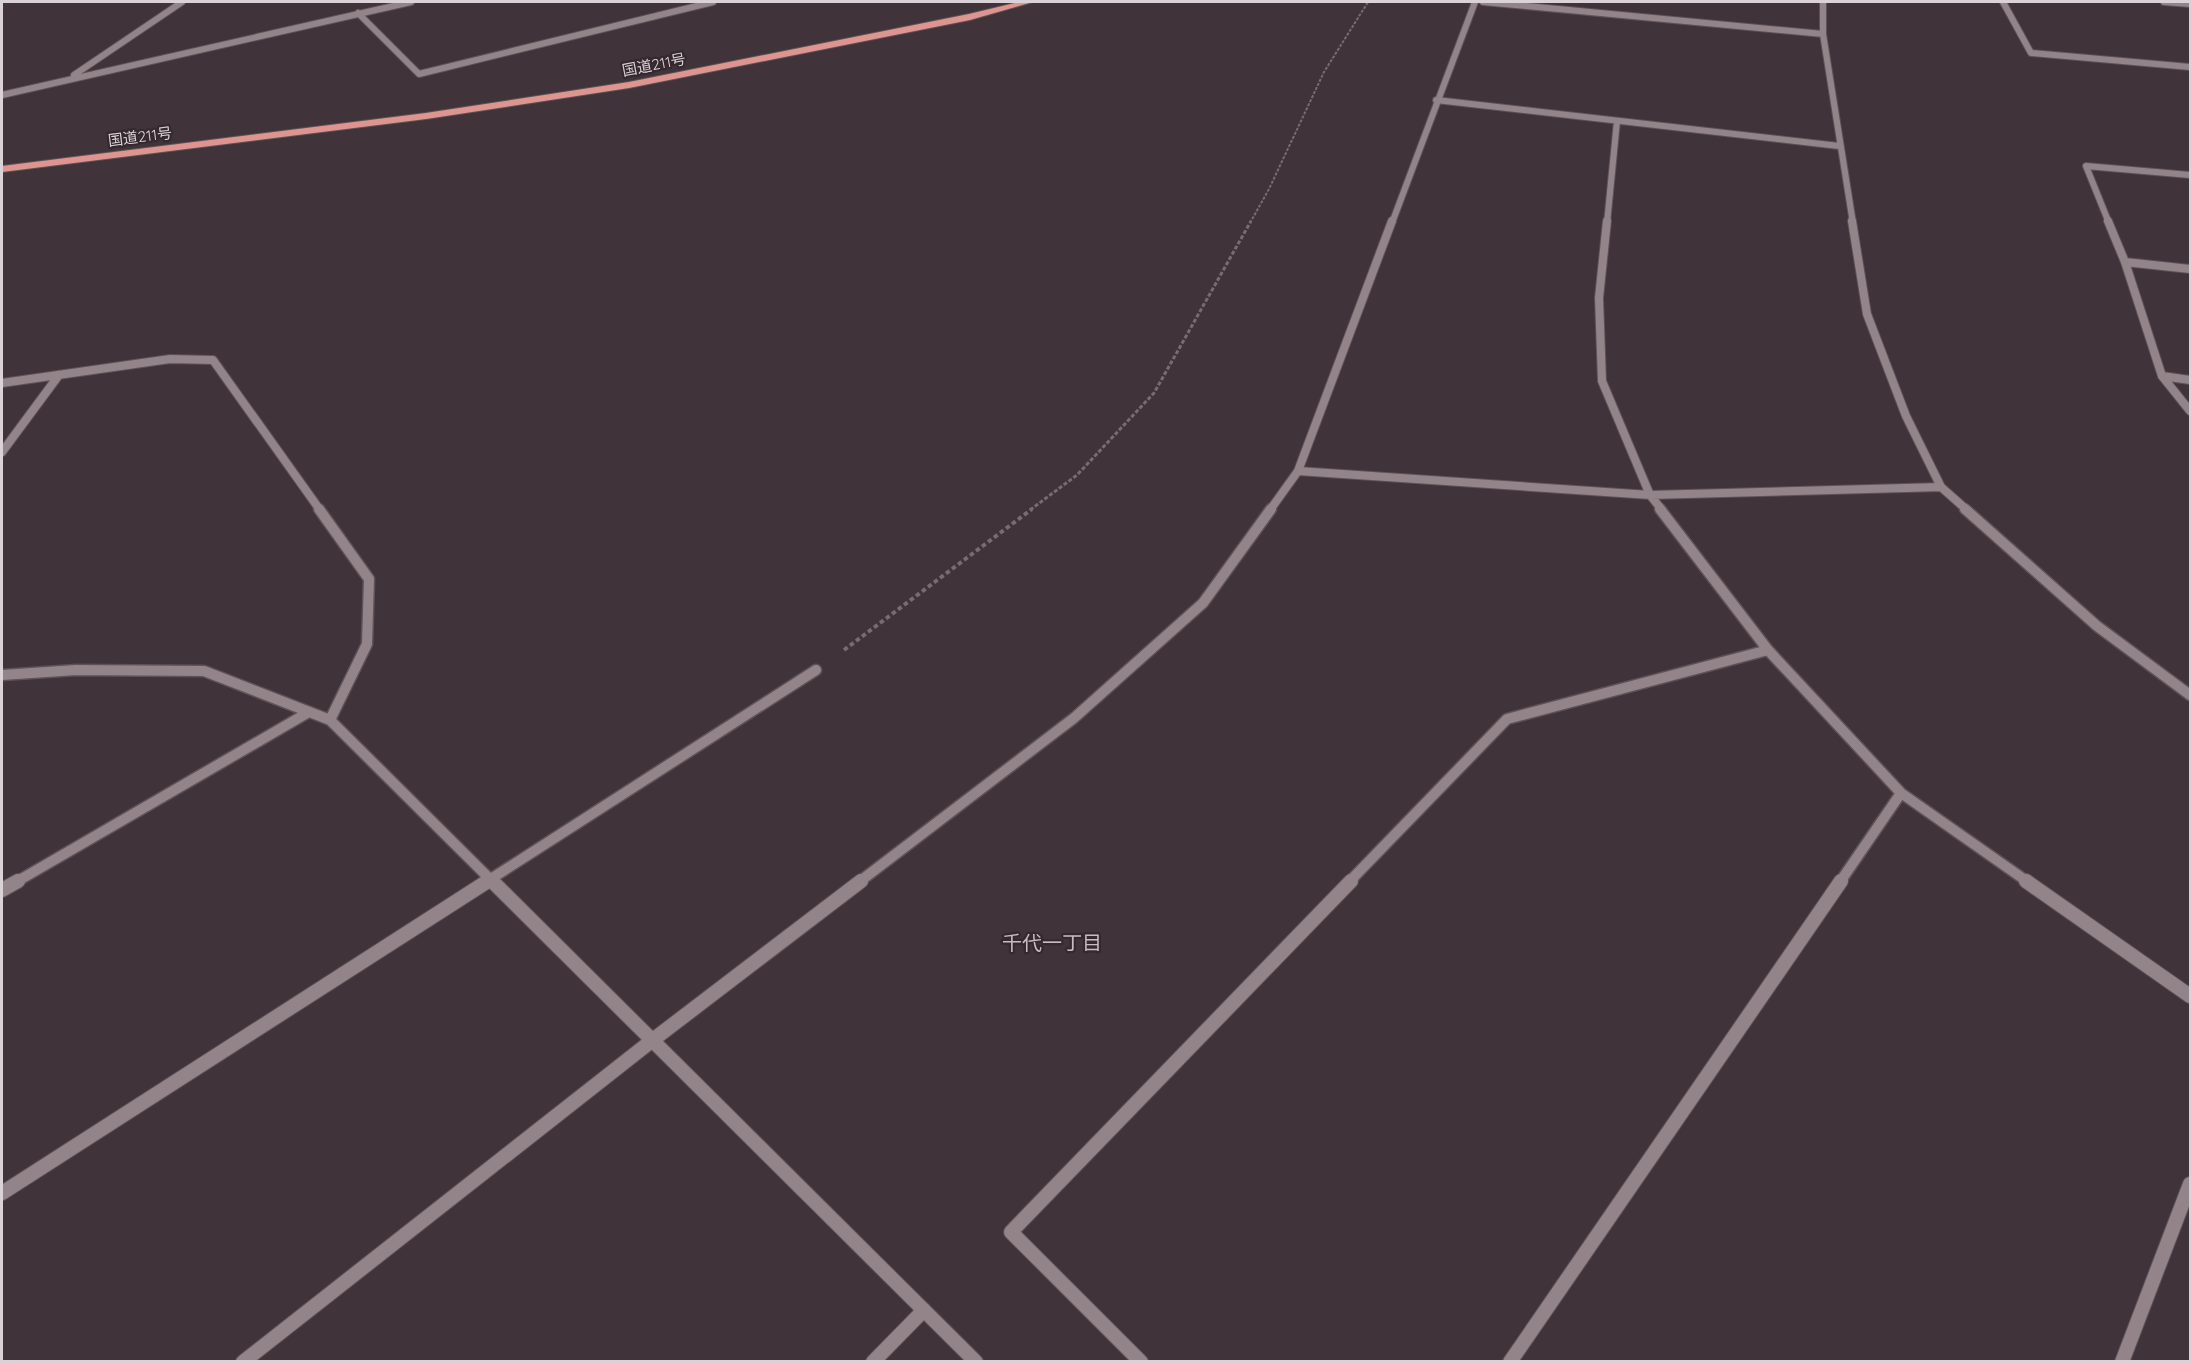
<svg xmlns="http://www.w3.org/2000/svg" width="2192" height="1363" font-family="Quicksand,'Noto Sans JP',sans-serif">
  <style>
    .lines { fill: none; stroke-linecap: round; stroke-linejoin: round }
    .minor-far3-casing { stroke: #5c5257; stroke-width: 8 }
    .minor-far2-casing { stroke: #5c5257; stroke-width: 10 }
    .minor-far1-casing { stroke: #5c5257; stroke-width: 13 }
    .minor-casing { stroke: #5c5257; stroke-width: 16 }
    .highway-casing { stroke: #5c5257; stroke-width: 2 }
    .path-far2 { stroke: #776c71; stroke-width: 2; stroke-dasharray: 3 1.5; stroke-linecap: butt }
    .path-far1 { stroke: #776c71; stroke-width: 3; stroke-dasharray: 4 2; stroke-linecap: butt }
    .path { stroke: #776c71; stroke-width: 4; stroke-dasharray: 4.5 3; stroke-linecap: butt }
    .minor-far3 { stroke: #93848a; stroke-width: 6 }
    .minor-far2 { stroke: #93848a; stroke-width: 8 }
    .minor-far1 { stroke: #93848a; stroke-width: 10 }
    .minor { stroke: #93848a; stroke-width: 14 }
    .highway { fill: #de948f; fill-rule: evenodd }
    .labels { text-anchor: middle; stroke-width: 4.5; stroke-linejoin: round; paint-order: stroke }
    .far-street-label { font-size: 15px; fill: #dad2d6; stroke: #35292f }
    .neighbourhood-label { font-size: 20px; fill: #cabac1; stroke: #35292f }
  </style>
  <rect width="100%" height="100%" fill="#403339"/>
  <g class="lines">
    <g class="minor-far3-casing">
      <path id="minor-far3" d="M1483 2 1823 34
        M1823 2V34L1853 223
        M2003 2 2031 53 2190 67
        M2164 2 2190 4
        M358 13 419 74 713 2
        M74 75 182 2
        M2 95 411 2
        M1436 100 1839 146
        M1392 223 1475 2
        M1607 223 1617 121
        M2109 223 2086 166 2190 175"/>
    </g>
    <g class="minor-far2-casing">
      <path id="minor-far2" d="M1607 221 1599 298 1602 381 1650 495 1662 510
        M1852 221 1867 314 1906 416 1941 487 1967 510
        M2108 221 2125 262 2162 376 2190 411
        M2125 262 2190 269
        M2162 376 2190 380
        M2 383 170 359 213 360 320 510
        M2 452 59 375
        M1298 471 1650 495 1941 487
        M1270 510 1298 471 1392 221"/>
    </g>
    <g class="minor-far1-casing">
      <path id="minor-far1" d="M319 509 369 579 367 644 330 720
        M1660 509 1768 650 1901 793 2028 882
        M1965 509 2097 626 2190 695
        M2 675 76 670 204 671 330 720 493 882
        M16 882 309 712
        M486 882 816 670
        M859 882 1074 718 1203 603 1271 509
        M1349 882 1507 719 1768 650
        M1840 882 1901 793"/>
    </g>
    <g class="minor-casing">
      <path id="minor" d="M492 881 976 1362
        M2026 881 2190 996
        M2 890 18 881
        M2 1193 488 881
        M243 1362 654 1039 861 881
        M873 1362 924 1310
        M1141 1362 1011 1232 1351 881
        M1510 1362 1841 881
        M2122 1362 2190 1184"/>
    </g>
    <g class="highway-casing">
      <path id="highway" d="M1019 2H1033L970 20 629 88 426 119 2 172V166L426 113 629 82 969 14Z"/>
    </g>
    <path class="path-far2" d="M1250 223 1269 189 1324 72 1368 2"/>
    <path class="path-far1" d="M1030 510 1077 475 1154 393 1251 221"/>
    <path class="path" d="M844 650 1032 509"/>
    <use href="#minor-far3" class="minor-far3"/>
    <use href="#minor-far2" class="minor-far2"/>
    <use href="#minor-far1" class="minor-far1"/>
    <use href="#minor" class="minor"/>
    <use href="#highway" class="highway"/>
  </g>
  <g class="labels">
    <g class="far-street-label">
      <text transform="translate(654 65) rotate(-11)" y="5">国道211号</text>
      <text transform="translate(140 137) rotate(-7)" y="5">国道211号</text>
    </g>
    <g class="neighbourhood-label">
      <text x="1052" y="950">千代一丁目</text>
    </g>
  </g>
  <rect width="2192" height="1363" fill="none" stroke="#dad2d6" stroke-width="6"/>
</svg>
